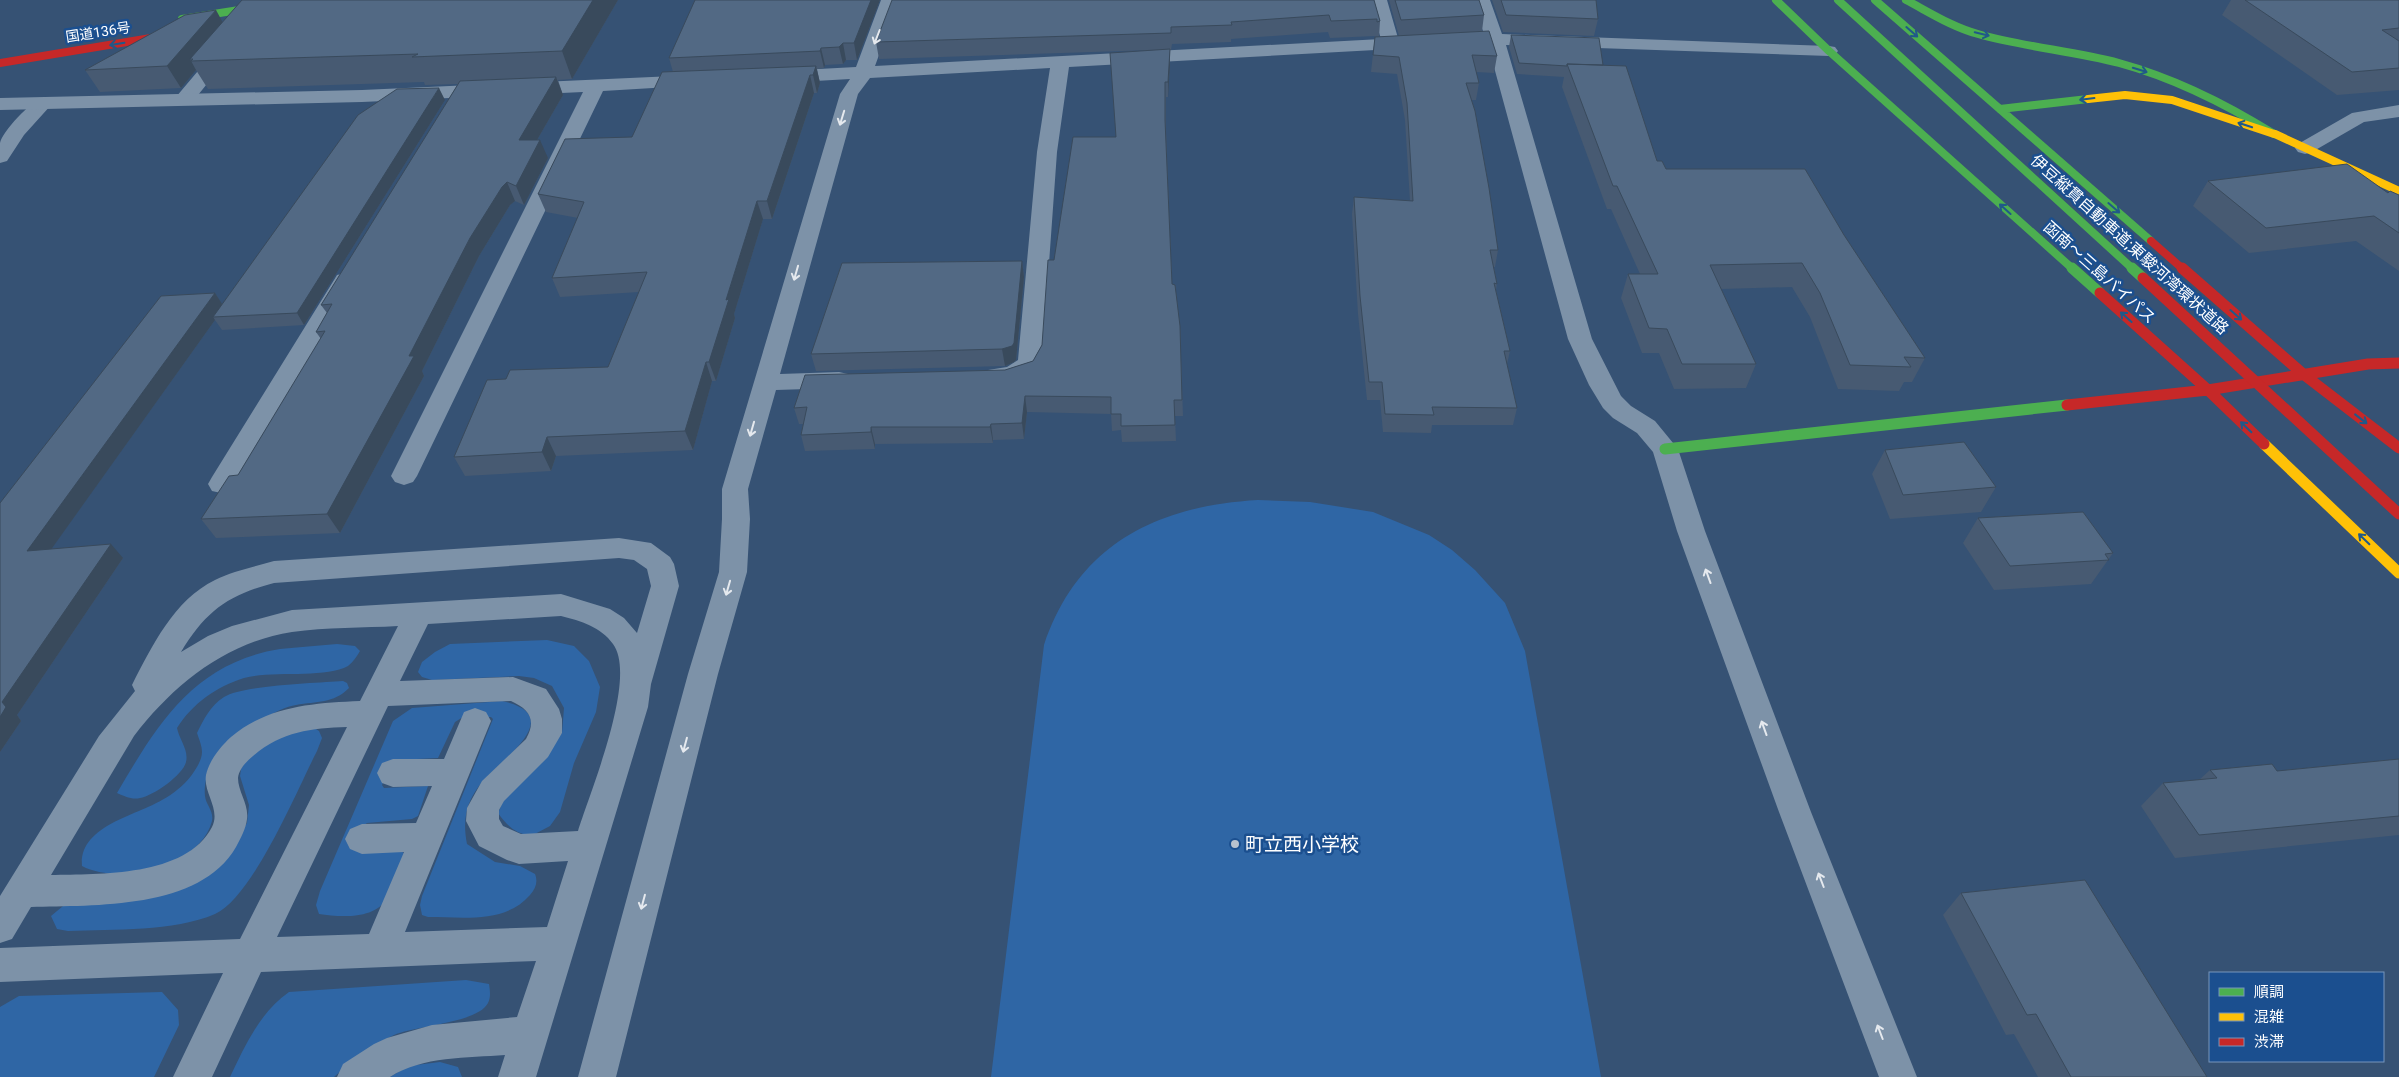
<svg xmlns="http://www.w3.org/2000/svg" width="2399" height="1077" font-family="Roboto,'Noto Sans JP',sans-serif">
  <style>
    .green { fill: #2f66a5 }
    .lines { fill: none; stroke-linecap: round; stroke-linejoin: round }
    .lane { fill: #7d92a8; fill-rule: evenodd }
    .street { fill: #7d92a8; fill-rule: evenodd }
    .fast-far1 { stroke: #4caf50; stroke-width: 8 }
    .fast { stroke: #4caf50; stroke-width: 11 }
    .slow-far1 { stroke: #ffc107; stroke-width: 8 }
    .slow { stroke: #ffc107; stroke-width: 11 }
    .jam-far1 { stroke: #c62828; stroke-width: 8 }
    .jam { stroke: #c62828; stroke-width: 11 }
    .fast-bridge-far1 { stroke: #4caf50; stroke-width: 8 }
    .fast-bridge { stroke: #4caf50; stroke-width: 11 }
    .jam-bridge { stroke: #c62828; stroke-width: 11 }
    .wall { fill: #475a72 }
    .shaded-wall { fill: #394a5c }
    .building { fill: #526984; stroke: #394a5c }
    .oneway { stroke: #205989 }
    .oneway2 { stroke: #e5e9ee }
    .poi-dot { fill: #b9c2ce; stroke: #1b4f8f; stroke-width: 2 }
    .labels { text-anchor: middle; stroke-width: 5; stroke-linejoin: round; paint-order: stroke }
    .far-street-label { font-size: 14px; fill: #fff; stroke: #1b4f8f }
    .street-label { font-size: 16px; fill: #fff; stroke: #1b4f8f }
    .near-poi-label { font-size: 19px; fill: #fff; stroke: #1b4f8f; text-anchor: start }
  </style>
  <rect width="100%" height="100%" fill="#365274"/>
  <path class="green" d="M1258 500 1310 502 1373 512 1429 535 1452 550 1475 570 1505 603 1525 651 1601 1077H991L1044 645C1078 544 1157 506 1258 500Z
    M547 640 574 646 589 661 600 687 596 712 574 763 560 812 550 826 531 836C515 833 508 827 498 813L503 801 562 733 564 708 552 686 534 678 519 676 432 680 422 677 418 672 422 662 435 652 450 644Z
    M337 644 355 646 360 651C357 656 353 662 348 666 325 679 272 670 244 678 216 687 193 703 177 728 179 739 189 750 186 762 183 775 153 796 140 798 132 800 124 796 117 793 157 725 193 663 280 649 298 647 318 646 337 644Z
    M343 681 347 683 349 688C333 704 317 701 296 705 287 706 273 713 265 718 256 723 213 763 209 770 206 777 204 788 205 796 206 805 214 811 212 821 200 867 120 886 82 866 79 826 135 816 162 800 173 794 183 786 191 776 196 769 202 760 202 752 202 746 199 739 197 733 204 719 210 706 224 697 243 685 318 683 343 681Z
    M502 701C567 715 505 757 484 780 479 785 474 793 471 799 464 813 464 829 467 844L495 862 520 866 535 874C538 882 536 888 530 895 505 924 463 917 428 917L422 915 420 905 422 896 493 719 491 717H463L455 722 438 758 396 760 392 762 382 785 384 788 428 786 418 816 412 819 367 823 361 827 404 853C398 868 395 884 387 898 375 920 340 917 319 914L316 905 320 891 393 721 412 708Z
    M310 725 319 731 322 738 317 751C297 790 253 897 215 914 173 932 114 929 68 931L57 929 51 916 63 906 233 845 247 823 249 805 240 776 241 769 248 757 264 743Z
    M466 980 489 984C490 991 491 997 488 1003 478 1023 414 1026 394 1035 371 1046 353 1060 334 1077H230C245 1046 260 1012 289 992Z
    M162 992 178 1010 179 1025 154 1077H0V1007L19 996Z
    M440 1062 458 1067 462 1077H390L408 1066Z"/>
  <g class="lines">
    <path class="lane" d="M225 45 231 46 234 50 231 54 190 105H176L173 101 176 97 219 46Z
      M42 98 49 100 52 104 24 135 7 161 0 163C0 157 0 149 0 143 2 132 31 101 42 98Z
      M2399 105V117L2364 122 2312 152 2305 154 2298 152 2295 148 2298 144 2352 113Z
      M619 538 651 543 670 557 674 564 679 586 651 684 648 707 536 1077H498L505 1055C468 1058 422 1056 390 1077H337L343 1064 374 1044 387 1038 432 1025 517 1017 536 961 261 972 212 1077H173L223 973 0 982V948L240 939 347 727C311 728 281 732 253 756 246 762 239 769 238 778 238 792 249 804 247 819 246 828 241 838 236 847 200 910 94 905 31 907L12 939 0 943V896L99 736 135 691 132 685C152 646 174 600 215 580 233 571 254 567 274 561ZM619 558 634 560 647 569 651 586 637 633 624 618 610 609 561 594 292 610 232 626 208 636 181 652C206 611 228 595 274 583ZM561 616C581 621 601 627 613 644 638 678 590 792 578 831L521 834 503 826 499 819V810L504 801 548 757 562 733V719L559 709 546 689 513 677 400 681 428 624ZM398 626 360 701C313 703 268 706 231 737 220 747 209 761 206 775 203 793 221 809 212 827 186 877 99 874 51 875L134 736C173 685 226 642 292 632 326 627 363 628 398 626ZM511 701C529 709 537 720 526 739L482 781 467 808 466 821 479 846 507 860 519 864 568 861 547 927 405 932 491 721 486 712 475 708 464 712 444 759H393L382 763 377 773 382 783 393 787 432 786 416 823 362 824 350 829 345 839 350 849 362 854 404 852 369 934 277 937 388 706Z"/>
    <path class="street" d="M881 0H899L875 66 1381 39 1369 0H1387L1398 38 1418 39 1421 43 1418 47 1412 48 1069 67 1057 152 1042 361C1030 379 1009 387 988 382L985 376 988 370 1007 367 1018 360 1037 152 1050 68 870 78 858 94 780 374 839 372 848 374 851 380 848 386 839 388 776 390 748 489 750 519 747 572 718 674 616 1077H578L688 674 719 572 722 519V489L840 94 850 79 781 83 774 81 772 77 774 73 781 71 856 67Z
      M1472 0H1490L1502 34 1829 46 1835 47 1838 51 1835 55 1829 56 1506 45 1592 339 1621 396 1631 406 1655 421 1678 449 1705 531 1811 812 1917 1077H1879L1779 812 1677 531 1653 452 1637 433 1613 418 1603 408 1589 385 1568 339 1488 45H1449L1446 41 1449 37 1484 34Z
      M696 75 703 77 705 81 703 85 603 91 417 476 413 482 404 485 395 482 391 476 583 92 362 102 0 110V98L362 90Z
      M345 273 353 275 356 280 230 491 221 493 212 491 208 484 212 477 334 280 337 275Z"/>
    <path class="fast-far1" d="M1776 0 1829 51 2074 270
      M1875 0 2151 241
      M1906 0C1929 12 1952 27 1978 34 2024 47 2073 51 2119 63 2174 78 2226 104 2274 134
      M182 19 301 0
      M2000 109 2088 99"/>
    <path class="fast" d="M2072 268 2100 293
      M1665 449 2067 405"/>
    <path class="slow-far1" d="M2088 99 2125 95 2172 100 2274 134
      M2275 134 2399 191"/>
    <path class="slow" d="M2264 444 2399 573"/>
    <path class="jam-far1" d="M0 63 175 34
      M2151 241 2184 270"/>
    <path class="jam" d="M2182 268 2303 374 2399 448
      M2100 293 2208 390 2264 444
      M2067 405 2208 390 2368 364 2399 363"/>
    <path class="fast-bridge-far1" d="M1838 0 2134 270"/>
    <path class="fast-bridge" d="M2132 268 2143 278"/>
    <path class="jam-bridge" d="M2143 278 2399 514"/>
  </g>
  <path class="wall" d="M618 0 572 79 558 80 563 95 537 140 548 158 524 205 515 201 510 205 479 256 422 371 424 376 340 533 216 538 201 519 238 475 321 339 316 332 327 313 321 305 458 84 425 85 424 82 208 89 196 70 181 88 100 92 85 70 222 22Z
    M880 0 857 60H846L843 64 825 65 824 68 817 69 820 83 817 93H814L772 219H763L734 314 735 318 716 381H712L693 450 556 456 551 471 465 476 454 457 506 379 608 367 639 292 560 297 552 278 578 218 546 212 538 194 632 137 673 72 669 58Z
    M1374 0 1380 21 1379 37 1399 36 1389 0H1479L1484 15 1482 31 1497 56 1494 73 1476 72 1479 83 1476 100H1471L1498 250 1495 267H1494L1497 284 1496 290 1510 351 1507 364 1517 408 1513 425H1432L1431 433 1383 432 1380 400H1367L1358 314 1352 214 1354 197 1410 201 1405 120 1397 74 1371 72 1375 36 1330 38 1328 32 1231 39V42L1172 44 1171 50H1170V64L1168 97H1166V128L1172 284 1180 326 1183 416H1175L1176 441 1122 442 1121 430 1112 431 1111 414 1027 412 1024 439 993 440V443L875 444V449L805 451 801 435 803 424H799L794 408 1005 370 1033 361 1042 345 1054 260 1116 137 1153 50 879 59 876 42Z
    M1492 0H1596L1598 19 1594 36 1503 32Z
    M2231 0H2399V90L2337 95 2222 15Z
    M1511 35 1603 65 1657 161 1666 169 1844 235 1925 358 1912 382H1904L1899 391 1838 389 1810 317 1792 287 1721 289 1756 364 1746 388 1674 389 1659 353H1642L1621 298 1628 274H1640L1611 209H1607L1562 87 1564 77 1517 74 1509 47Z
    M445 100 304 325 222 330 215 320 51 549 123 558 17 715 21 721 0 752V503L215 293 222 305Z
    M2208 181 2388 193 2399 195V271L2356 241 2249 253 2193 206Z
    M1022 261 1024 277 1016 360 1014 362 1005 366 816 371 811 354Z
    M1885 450 1996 487 1981 512 1890 519 1872 474Z
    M1978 518 2113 553 2091 584 1994 590 1963 543Z
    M2399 759V835L2175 858 2141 806 2163 783 2199 780 2210 770 2277 771Z
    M1961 893 2207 1077H2038L2014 1034 2006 1035 1943 915Z"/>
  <path class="shaded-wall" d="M593 0H618L572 79 562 51Z
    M871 0H880L857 60 854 43Z
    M216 10 228 32 193 59H190L196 70 181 88 167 66Z
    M843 43 846 60 843 64 839 47Z
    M821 48 825 65 824 68 820 51Z
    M1170 49V64L1168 97V82Z
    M816 66 820 83 817 93 813 75Z
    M810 75 814 93 772 219 767 201Z
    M556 77 563 95 526 159 519 140Z
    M439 88 445 100 304 325 297 313Z
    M540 140 548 158 524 205 516 186Z
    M507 182 515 201 510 205 479 256 422 371 424 376 340 533 327 514 409 356 470 238 502 187Z
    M757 201 763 219 734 314 735 318 716 381 709 362 726 300Z
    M1022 261 1024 277 1016 360 1014 362 1005 366 1002 349Z
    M215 293 224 307 213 317 215 320 40 565 27 551Z
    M706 362 712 381 693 450 685 431Z
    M1025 396 1027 412 1024 439 1022 423Z
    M991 424 993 440V443L990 427Z
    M871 427 875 444V449L871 432Z
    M547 437 556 456 551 471 542 452Z
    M111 544 123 558 17 715 21 721 0 752V717L2 702Z"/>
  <path class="building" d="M242 0H593L562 51 412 57 418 54 191 61 193 59H190Z
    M695 0H871L854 43H843L839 47 821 48 820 51 669 58Z
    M892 0H1374L1380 21 1377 22V19L1331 21 1329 15 1231 22 1232 25 1171 27V33L876 42Z
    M1395 0H1479L1484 15 1401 20Z
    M1501 0H1596L1598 19 1506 15Z
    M2245 0H2399V28L2382 30 2399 41V68L2352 72Z
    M216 10 167 66 85 70 185 15Z
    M1489 31 1497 56 1472 55 1479 83H1466L1475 111 1489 188 1498 250H1490L1497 284 1494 283 1510 351H1504L1517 408 1432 407 1434 415 1385 414 1382 382H1369L1360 296 1354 197 1413 201 1407 103 1399 57 1373 55 1375 37Z
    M1511 35 1599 38 1603 65 1567 64V66L1519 63Z
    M1170 49 1168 82H1165V120L1172 284 1175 285 1180 326 1182 400H1174L1175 425 1121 426V414H1111V397L1025 396 1022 423 991 424 990 427H871V432L801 435 807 407 794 408 805 375 1005 370 1033 361 1042 345 1048 260H1054L1073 137H1116L1110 53Z
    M1567 64 1626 66 1657 161H1662L1666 169H1805L1844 235 1925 358 1904 357 1911 367 1850 365 1820 293 1802 263 1710 265 1756 364H1682L1667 329 1649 328 1628 274H1658L1617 186H1613Z
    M816 66 813 75H810L767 201H757L726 300 729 299 709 362H706L685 431 547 437 542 452 454 457 487 380 506 379 510 370 608 367 647 272 552 278 584 202 538 194 565 139 632 137 662 72Z
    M556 77 519 140H540L516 186 507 182 502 187 470 238 409 356H414L327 514 201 519 229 476 238 475 325 331 316 332 332 304 321 305 460 81Z
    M439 88 297 313 213 317 358 115 397 89Z
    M2347 164 2388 193 2390 191 2399 195V233L2374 216 2266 228 2208 181Z
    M1022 261 1014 343 1012 346 1002 349 811 354 842 263Z
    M215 293 27 551 111 544 2 702 6 707 0 717V503L161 296Z
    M1964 442 1996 487 1903 495 1885 450Z
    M2083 512 2113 553 2105 554 2109 560 2010 566 1978 518Z
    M2399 759V816L2199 835 2163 783 2217 778 2210 770 2272 764 2277 771Z
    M2085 880 2207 1077H2071L2036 1014 2027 1015 1961 893Z"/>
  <defs><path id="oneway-shaft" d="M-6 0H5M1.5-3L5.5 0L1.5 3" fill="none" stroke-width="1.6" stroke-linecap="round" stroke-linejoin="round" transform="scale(1.25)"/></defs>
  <g class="oneway">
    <use href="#oneway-shaft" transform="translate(1912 32) rotate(41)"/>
    <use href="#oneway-shaft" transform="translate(1982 34) rotate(14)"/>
    <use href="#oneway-shaft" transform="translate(117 44) rotate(171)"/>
    <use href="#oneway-shaft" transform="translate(2140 70) rotate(17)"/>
    <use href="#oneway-shaft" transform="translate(2087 99) rotate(173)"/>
    <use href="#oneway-shaft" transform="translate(2245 125) rotate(-162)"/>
    <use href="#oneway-shaft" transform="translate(2114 208) rotate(41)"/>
    <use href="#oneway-shaft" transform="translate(2005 209) rotate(-138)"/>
    <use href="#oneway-shaft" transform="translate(2236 315) rotate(41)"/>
    <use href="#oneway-shaft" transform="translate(2126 317) rotate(-138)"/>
    <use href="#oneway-shaft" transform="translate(2361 419) rotate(38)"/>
    <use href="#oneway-shaft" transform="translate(2246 427) rotate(-136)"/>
    <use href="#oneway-shaft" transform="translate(2364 539) rotate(-136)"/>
  </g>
  <g class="oneway2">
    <use href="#oneway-shaft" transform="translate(877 37) rotate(111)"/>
    <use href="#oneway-shaft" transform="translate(842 118) rotate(107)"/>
    <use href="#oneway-shaft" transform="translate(796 273) rotate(106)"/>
    <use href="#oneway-shaft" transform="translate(752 429) rotate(106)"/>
    <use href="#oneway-shaft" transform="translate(1708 576) rotate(-110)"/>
    <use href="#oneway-shaft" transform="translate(728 588) rotate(106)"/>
    <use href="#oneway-shaft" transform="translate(1764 728) rotate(-110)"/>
    <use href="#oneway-shaft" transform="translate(685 745) rotate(105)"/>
    <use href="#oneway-shaft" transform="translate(1821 880) rotate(-111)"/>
    <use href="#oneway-shaft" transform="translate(643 902) rotate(105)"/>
    <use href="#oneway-shaft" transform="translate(1880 1032) rotate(-111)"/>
  </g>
  <circle class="poi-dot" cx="1235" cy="844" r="5"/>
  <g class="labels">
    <g class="far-street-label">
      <text transform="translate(98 32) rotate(-9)" y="5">国道136号</text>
    </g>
    <g class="street-label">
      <text transform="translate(2130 244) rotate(42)" y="6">伊豆縦貫自動車道;東駿河湾環状道路</text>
      <text transform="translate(2100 272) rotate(42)" y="6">函南～三島バイパス</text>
    </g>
    <g class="near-poi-label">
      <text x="1245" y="851">町立西小学校</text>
    </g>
  </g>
  <rect x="2209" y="972" width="175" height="90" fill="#1b4f8f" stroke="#7695bc"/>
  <rect x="2219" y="988" width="25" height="8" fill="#4caf50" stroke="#7695bc"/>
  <text x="2254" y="997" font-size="15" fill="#ffffff">順調</text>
  <rect x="2219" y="1013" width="25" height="8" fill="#ffc107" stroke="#7695bc"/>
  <text x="2254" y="1022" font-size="15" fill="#ffffff">混雑</text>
  <rect x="2219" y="1038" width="25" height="8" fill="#c62828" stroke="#7695bc"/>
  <text x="2254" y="1047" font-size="15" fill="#ffffff">渋滞</text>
</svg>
